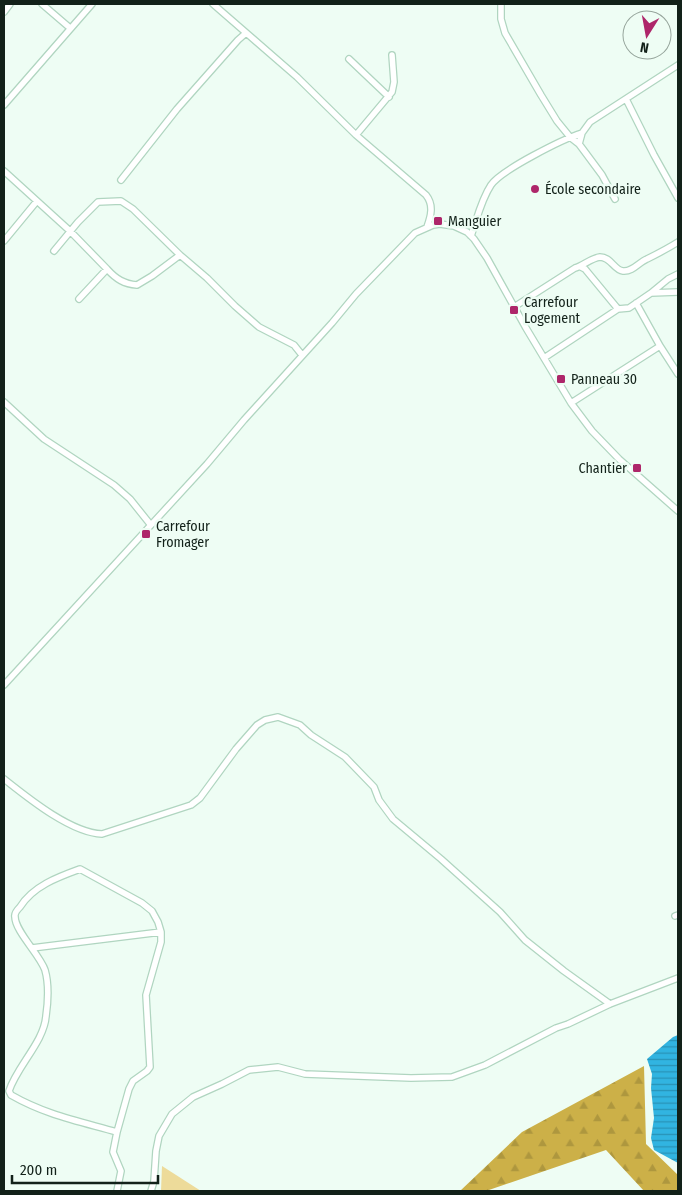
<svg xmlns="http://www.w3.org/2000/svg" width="682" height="1195" font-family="'Fira Sans Condensed',sans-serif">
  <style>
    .green { fill: #eddb9a }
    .forest { fill: url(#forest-firs) }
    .water { fill: url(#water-rules) }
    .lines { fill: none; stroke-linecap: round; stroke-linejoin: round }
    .minor-casing { stroke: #b0d5c0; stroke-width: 8 }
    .minor { stroke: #fff; stroke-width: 5.5 }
    .poi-dot { fill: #ae266a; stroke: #eefdf4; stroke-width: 2 }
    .labels { text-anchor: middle; stroke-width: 5; stroke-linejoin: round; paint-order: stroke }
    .poi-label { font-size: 14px; fill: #122119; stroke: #eefdf4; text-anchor: start }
  </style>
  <defs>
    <pattern id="forest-firs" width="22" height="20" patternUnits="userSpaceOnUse" patternTransform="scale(1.25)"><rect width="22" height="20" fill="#ccb048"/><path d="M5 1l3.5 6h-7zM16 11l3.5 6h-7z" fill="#ae973e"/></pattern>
    <pattern id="water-rules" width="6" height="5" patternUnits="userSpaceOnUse" patternTransform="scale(1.25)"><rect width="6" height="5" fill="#31b4e1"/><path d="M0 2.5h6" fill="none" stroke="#2892b6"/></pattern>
  </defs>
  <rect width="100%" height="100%" fill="#eefdf4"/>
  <path class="green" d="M162 1166 201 1191H161Z"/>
  <path class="forest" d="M644 1066 646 1144 678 1175V1191H644L606 1150 486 1191H460L522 1132Z"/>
  <path class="water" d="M678 1035V1163L654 1150 651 1138 654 1118 651 1088 652 1074 647 1059 673 1037Z"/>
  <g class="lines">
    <g class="minor-casing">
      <path id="minor" d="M42 4 70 28
        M213 4 297 77 356 135 426 195C434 205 431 216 427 227
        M501 4V19L505 33 541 95 557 121 570 137 579 144
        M4 12 10 4
        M349 59 389 97
        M626 99 654 155 678 198
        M4 105 92 4
        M356 135 392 92 394 82 392 55
        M4 171 70 231 107 269
        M121 180 177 109 238 40 246 33
        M615 199 602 175 579 144 582 133 590 122 678 65
        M471 236C477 219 481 200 491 185 501 170 563 139 582 133
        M4 241 37 201
        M54 251 78 222 98 202 121 201 133 209 180 255
        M581 267 585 269 618 309 629 308 651 293 678 292
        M651 293 668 279 678 274
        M79 299 107 269C116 279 124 284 137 285L152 276 180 255 207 278 235 306 259 327 294 345 302 355
        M636 303 660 346 678 374
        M514 307 575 268C583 266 591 258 600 257 611 257 614 270 623 271 633 272 639 262 647 259 659 253 667 249 678 242
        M544 358 618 309
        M4 402 44 439 114 485 130 499 150 524
        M571 403 660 346
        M4 685 207 464 244 420 332 323 356 294 415 233 433 225 440 224 454 226 467 232 474 239 487 258 526 328 571 403 592 431 619 459 678 511
        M4 779C28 798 71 833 102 834L191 805 200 798 236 749 257 725 265 720 278 717 300 725 311 735 345 757 374 787 379 800 393 819 441 859 500 912 525 940 564 971 610 1004
        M675 916 678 915
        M32 948 161 932
        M117 1132C78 1121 46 1115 11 1095L9 1091C17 1066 44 1042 46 1016 48 1002 49 984 45 970 40 955 15 931 15 917 14 913 18 909 20 907 33 886 58 877 80 869L142 903 152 911 158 922 161 932V942L146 995 150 1067 147 1071 133 1081 129 1089 117 1132 113 1152 121 1171 117 1191
        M151 1191 154 1181 156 1151 159 1136 172 1114 193 1097 222 1084 249 1070 278 1067 305 1074 411 1078 452 1077 485 1065 556 1028 568 1024 610 1004 678 978"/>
    </g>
    <use href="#minor" class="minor"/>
  </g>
  <g class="poi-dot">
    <circle cx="535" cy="189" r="5"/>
    <rect x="433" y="216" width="10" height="10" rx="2.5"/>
    <rect x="509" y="305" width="10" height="10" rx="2.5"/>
    <rect x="556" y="374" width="10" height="10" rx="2.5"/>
    <rect x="632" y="463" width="10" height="10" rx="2.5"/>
    <rect x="141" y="529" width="10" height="10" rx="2.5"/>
  </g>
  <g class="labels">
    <g class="poi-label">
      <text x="545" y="194">École secondaire</text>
      <text x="448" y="226">Manguier</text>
      <text x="524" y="307">Carrefour<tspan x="524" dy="16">Logement</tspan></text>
      <text x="571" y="384">Panneau 30</text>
      <text x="627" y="473" text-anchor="end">Chantier</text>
      <text x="156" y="531">Carrefour<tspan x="156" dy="16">Fromager</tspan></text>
    </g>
  </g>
  <rect width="682" height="1195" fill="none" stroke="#122119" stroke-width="10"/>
  <g transform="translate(647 35) rotate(191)"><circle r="24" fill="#eefdf4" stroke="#96a59c"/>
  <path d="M0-4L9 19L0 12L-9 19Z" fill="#ae266a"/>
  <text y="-8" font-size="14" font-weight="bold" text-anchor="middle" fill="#122119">N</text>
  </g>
  <path d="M12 1175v8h146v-8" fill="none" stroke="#122119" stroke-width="2.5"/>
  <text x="20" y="1175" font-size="15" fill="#122119" stroke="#eefdf4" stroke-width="4" paint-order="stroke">200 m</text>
</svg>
